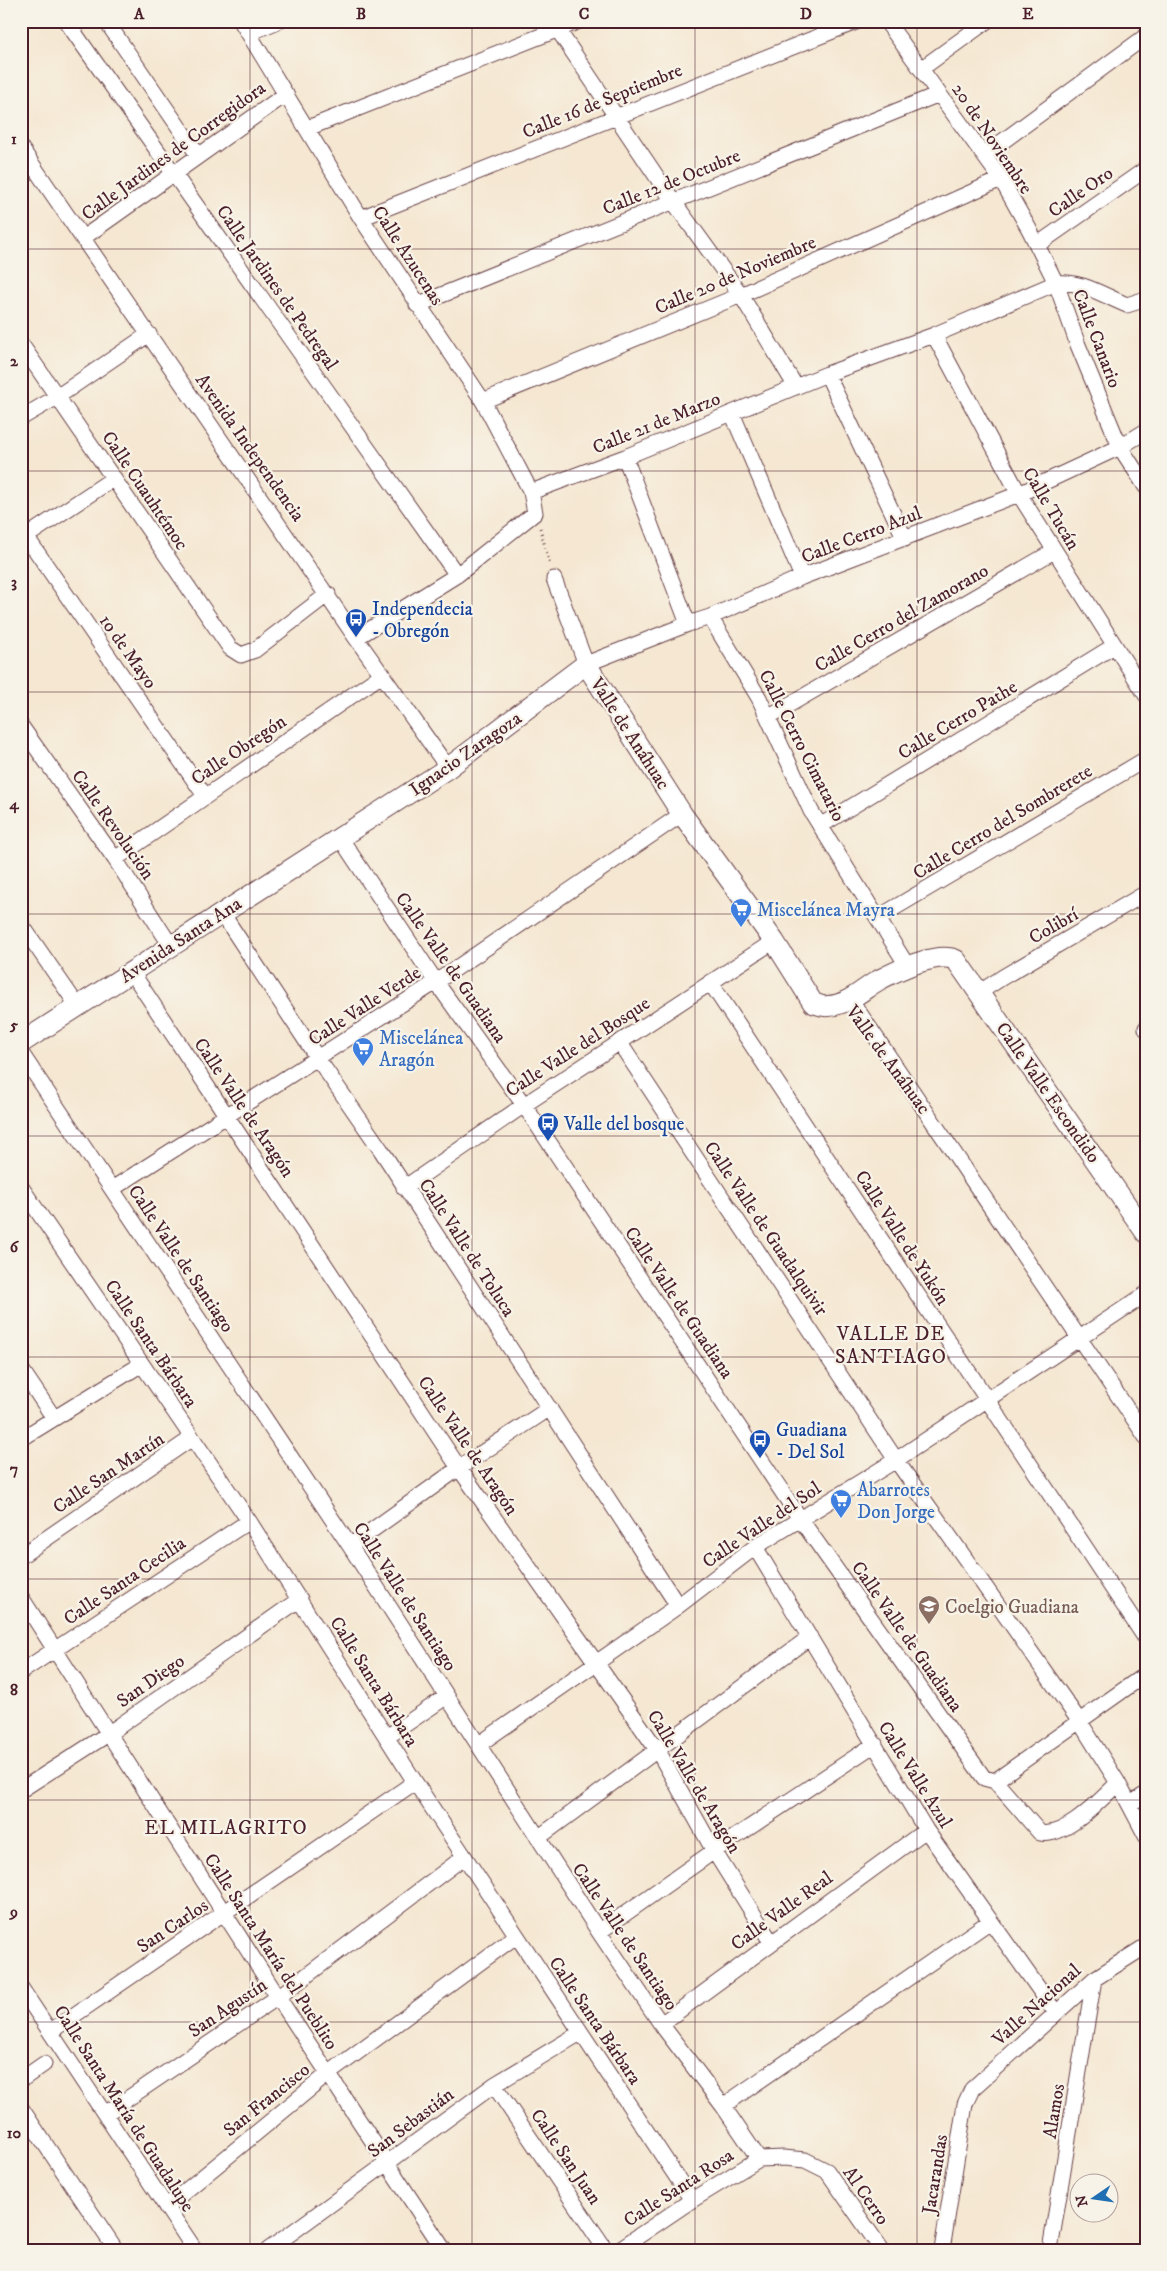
<svg xmlns="http://www.w3.org/2000/svg" width="1167" height="2271" font-family="'IM FELL DW Pica',serif">
  <style>
    .lines { fill: none; stroke-linecap: round; stroke-linejoin: round }
    .street-casing { stroke: #643d44; stroke-width: 17 }
    .secondary-casing { stroke: #643d44; stroke-width: 22 }
    .path { stroke: #643d44; stroke-width: 3; stroke-dasharray: 1 4; stroke-linecap: butt }
    .street { stroke: #fff; stroke-width: 15 }
    .secondary { stroke: #fff; stroke-width: 20 }
    .grid { fill: none; stroke: #4a1f2b; stroke-width: 1; stroke-opacity: 0.55 }
    .labels { text-anchor: middle; stroke-width: 4.5; stroke-linejoin: round; paint-order: stroke }
    .street-label { font-size: 19px; fill: #4a1f2b; stroke: #f7f3e8 }
    .transit-label { font-size: 19px; fill: #164399; stroke: #f7f3e8; text-anchor: start }
    .shop-label { font-size: 19px; fill: #366cbe; stroke: #f7f3e8; text-anchor: start }
    .education-label { font-size: 19px; fill: #785e54; stroke: #f7f3e8; text-anchor: start }
    .neighbourhood-label { font-size: 20px; letter-spacing: 1px; fill: #4a1f2b; stroke: #f7f3e8 }
    .neatline { fill: none; stroke: #4a1f2b; stroke-width: 2 }
    .grid-label { font-size: 16px; text-anchor: middle; font-weight: bold; fill: #4a1f2b }
  </style>
  <rect width="100%" height="100%" fill="#f7f3e8"/>
  <filter id="ink" filterUnits="userSpaceOnUse"><feTurbulence type="fractalNoise" baseFrequency=".02" numOctaves="2"/><feDisplacementMap in="SourceGraphic" scale="10" xChannelSelector="R" yChannelSelector="G"/><feConvolveMatrix kernelMatrix="1 2 1 2 8 2 1 2 1" color-interpolation-filters="sRGB"/></filter>
  <filter id="wash" filterUnits="userSpaceOnUse"><feTurbulence type="fractalNoise" baseFrequency=".0096" numOctaves="4" result="noise"/><feDisplacementMap in="SourceGraphic" scale="20" xChannelSelector="R" yChannelSelector="G"/><feGaussianBlur stdDeviation="1.12" result="paint"/><feColorMatrix in="noise" values="0 0 0 0 0 0 0 0 0 0 0 0 0 0 0 0 0 1.4 0 .05"/><feComposite in="paint" operator="in"/></filter>
  <g filter="url(#wash)">
    <rect width="100%" height="100%" fill="#f5e7d1"/>
  </g>
  <g filter="url(#ink)">
    <g class="lines">
      <g class="street-casing">
        <path id="street" d="M66 21 457 575
          M106 21 198 155
          M241 21 361 218 483 401 531 492 535 513 457 575 356 638
          M552 21 673 201 741 295 796 387
          M886 21 1001 179 1029 229 1056 283 1078 345 1120 447 1146 487
          M249 33 278 21
          M921 69 987 21
          M308 128 579 21
          M21 148 356 638 448 768
          M984 155 1146 36
          M361 218 858 21
          M83 238 286 94
          M1037 245 1146 169
          M417 305 939 94
          M934 335 1019 494 1146 695
          M21 344 230 648 241 655 255 650 328 594
          M827 374 905 539
          M483 401 741 295 1001 179
          M732 413 802 577
          M21 418 57 397 149 334
          M625 457 688 624
          M531 492 625 457 827 374 934 335 1056 283C1081 280 1104 296 1127 305L1146 299
          M21 529 205 796
          M21 540 114 478
          M554 579 586 664 688 624 710 617 802 577 1019 494 1120 447 1146 431
          M710 617 759 698 811 811 908 967
          M768 717 1054 551
          M21 726 115 859 171 946
          M820 826 1114 646
          M339 836 436 982 524 1105 801 1520 984 1778 995 1781
          M115 859 383 674
          M222 913 318 1059 381 1150 678 1606
          M879 917 1146 759
          M21 924 77 1005
          M131 971 459 1468 658 1751 714 1851 771 1942
          M710 982 1146 1639
          M980 992 1003 977 1146 893
          M850 999 1146 1437
          M1146 1028V1029
          M619 1042 896 1460 1080 1722 1118 1783 1146 1836
          M21 1053 350 1546 599 1932 661 2024 723 2106 759 2159
          M21 1187 249 1521 415 1782 692 2200
          M404 1188 524 1105 774 941
          M112 1189 436 982 682 814
          M21 1369 54 1418
          M21 1439 142 1364
          M350 1546 459 1468 550 1408
          M755 1547 926 1830 1056 2013
          M21 1556 192 1438
          M21 1597 278 1997 444 2250
          M21 1672 249 1521
          M387 1737 447 1696
          M478 1745 678 1606 755 1547 896 1460 1146 1294
          M995 1781 1146 1674
          M995 1781 1040 1833C1066 1838 1100 1800 1118 1783
          M21 1790 108 1734 300 1599
          M1130 1804 1146 1794
          M538 1838 810 1637
          M599 1932 714 1851 875 1744
          M21 1988 195 2250
          M661 2024 926 1830
          M51 2031 415 1782
          M21 2080 44 2064
          M494 2085 606 2250
          M723 2106 989 1922
          M21 2108 116 2250
          M105 2114 278 1997 464 1857
          M166 2207 328 2074 516 1936
          M268 2250 494 2085 580 2033
          M618 2250 692 2200 759 2159 784 2158 805 2160 827 2171 882 2250
          M942 2250 965 2104 972 2089 1094 1979 1146 1946
          M1050 2250 1094 1979"/>
      </g>
      <g class="secondary-casing">
        <path id="secondary" d="M21 1043 448 768 586 664 682 814 774 941 813 1003C817 1004 823 1007 828 1006 848 1005 863 989 879 980 898 970 937 951 956 960L1146 1233"/>
      </g>
      <path class="path" d="M540 528 550 565"/>
      <use href="#street" class="street"/>
      <use href="#secondary" class="secondary"/>
    </g>
  </g>
  <path class="grid" d="M250 21V2250M472 21V2250M695 21V2250M917 21V2250M21 249H1146M21 471H1146M21 692H1146M21 914H1146M21 1136H1146M21 1357H1146M21 1579H1146M21 1800H1146M21 2022H1146"/>
  <defs>
    <g id="bus-pin" transform="scale(1.125)"><path d="M0 17L-7.5 6A9.5 9.5 0 1 1 7.5 6Z" fill="#1a4fb4" stroke="#f7f3e8"/><path d="M-5-6H5V4H4V6H2V4H-2V6H-4V4H-5ZM-3.5-4V0h7V-4ZM-3.5 1.2v1.5H-2V1.2ZM2 1.2v1.5H3.5V1.2Z" fill="#fff"/></g>
    <g id="supermarket-pin" transform="scale(1.125)"><path d="M0 17L-7.5 6A9.5 9.5 0 1 1 7.5 6Z" fill="#3f7fe0" stroke="#f7f3e8"/><path d="M-6-5.5h2.5l.6 2H6L4.5 2H-2.5L-4.4-4H-6ZM-1.5 3.2a1.3 1.3 0 1 0 .1 0ZM3 3.2a1.3 1.3 0 1 0 .1 0Z" fill="#fff"/></g>
    <g id="school-pin" transform="scale(1.125)"><path d="M0 17L-7.5 6A9.5 9.5 0 1 1 7.5 6Z" fill="#8d6e63" stroke="#f7f3e8"/><path d="M0-5L7-2L0 1L-7-2ZM-4 1L0 2.5L4 1V4Q0 6-4 4Z" fill="#fff"/></g>
  </defs>
  <g fill-rule="evenodd">
    <use href="#bus-pin" x="356" y="619"/>
    <use href="#supermarket-pin" x="741" y="909"/>
    <use href="#supermarket-pin" x="363" y="1048"/>
    <use href="#bus-pin" x="548" y="1123"/>
    <use href="#bus-pin" x="760" y="1440"/>
    <use href="#supermarket-pin" x="841" y="1500"/>
    <use href="#school-pin" x="929" y="1606"/>
  </g>
  <g class="labels">
    <g class="street-label">
      <text transform="translate(602 100) rotate(-22)" y="7">Calle 16 de Septiembre</text>
      <text transform="translate(993 138) rotate(56)" y="7">20 de Noviembre</text>
      <text transform="translate(173 150) rotate(-36)" y="7">Calle Jardines de Corregidora</text>
      <text transform="translate(671 181) rotate(-22)" y="7">Calle 12 de Octubre</text>
      <text transform="translate(1080 191) rotate(-35)" y="7">Calle Oro</text>
      <text transform="translate(409 255) rotate(57)" y="7">Calle Azucenas</text>
      <text transform="translate(735 274) rotate(-23)" y="7">Calle 20 de Noviembre</text>
      <text transform="translate(278 287) rotate(55)" y="7">Calle Jardines de Pedregal</text>
      <text transform="translate(1098 338) rotate(69)" y="7">Calle Canario</text>
      <text transform="translate(656 422) rotate(-22)" y="7">Calle 21 de Marzo</text>
      <text transform="translate(251 447) rotate(55)" y="7">Avenida Independencia</text>
      <text transform="translate(146 490) rotate(56)" y="7">Calle Cuauhtémoc</text>
      <text transform="translate(1052 508) rotate(59)" y="7">Calle Tucán</text>
      <text transform="translate(861 534) rotate(-21)" y="7">Calle Cerro Azul</text>
      <text transform="translate(901 617) rotate(-30)" y="7">Calle Cerro del Zamorano</text>
      <text transform="translate(129 651) rotate(55)" y="7">1o de Mayo</text>
      <text transform="translate(957 719) rotate(-31)" y="7">Calle Cerro Pathe</text>
      <text transform="translate(631 733) rotate(57)" y="7">Valle de Anáhuac</text>
      <text transform="translate(803 745) rotate(63)" y="7">Calle Cerro Cimatario</text>
      <text transform="translate(238 749) rotate(-34)" y="7">Calle Obregón</text>
      <text transform="translate(465 753) rotate(-35)" y="7">Ignacio Zaragoza</text>
      <text transform="translate(1002 821) rotate(-31)" y="7">Calle Cerro del Sombrerete</text>
      <text transform="translate(114 824) rotate(55)" y="7">Calle Revolución</text>
      <text transform="translate(1053 925) rotate(-30)" y="7">Colibrí</text>
      <text transform="translate(180 939) rotate(-33)" y="7">Avenida Santa Ana</text>
      <text transform="translate(452 967) rotate(55)" y="7">Calle Valle de Guadiana</text>
      <text transform="translate(364 1005) rotate(-33)" y="7">Calle Valle Verde</text>
      <text transform="translate(577 1046) rotate(-33)" y="7">Calle Valle del Bosque</text>
      <text transform="translate(889 1059) rotate(54)" y="7">Valle de Anáhuac</text>
      <text transform="translate(1049 1092) rotate(55)" y="7">Calle Valle Escondido</text>
      <text transform="translate(245 1107) rotate(56)" y="7">Calle Valle de Aragón</text>
      <text transform="translate(767 1228) rotate(56)" y="7">Calle Valle de Guadalquivir</text>
      <text transform="translate(903 1237) rotate(57)" y="7">Calle Valle de Yukón</text>
      <text transform="translate(468 1247) rotate(57)" y="7">Calle Valle de Toluca</text>
      <text transform="translate(182 1258) rotate(56)" y="7">Calle Valle de Santiago</text>
      <text transform="translate(680 1302) rotate(56)" y="7">Calle Valle de Guadiana</text>
      <text transform="translate(152 1343) rotate(56)" y="7">Calle Santa Bárbara</text>
      <text transform="translate(469 1445) rotate(56)" y="7">Calle Valle de Aragón</text>
      <text transform="translate(108 1472) rotate(-34)" y="7">Calle San Martín</text>
      <text transform="translate(761 1524) rotate(-34)" y="7">Calle Valle del Sol</text>
      <text transform="translate(124 1580) rotate(-34)" y="7">Calle Santa Cecilia</text>
      <text transform="translate(406 1596) rotate(57)" y="7">Calle Valle de Santiago</text>
      <text transform="translate(908 1636) rotate(55)" y="7">Calle Valle de Guadiana</text>
      <text transform="translate(150 1680) rotate(-35)" y="7">San Diego</text>
      <text transform="translate(375 1681) rotate(58)" y="7">Calle Santa Bárbara</text>
      <text transform="translate(916 1774) rotate(58)" y="7">Calle Valle Azul</text>
      <text transform="translate(695 1781) rotate(59)" y="7">Calle Valle de Aragón</text>
      <text transform="translate(781 1910) rotate(-36)" y="7">Calle Valle Real</text>
      <text transform="translate(172 1925) rotate(-34)" y="7">San Carlos</text>
      <text transform="translate(626 1936) rotate(56)" y="7">Calle Valle de Santiago</text>
      <text transform="translate(272 1951) rotate(57)" y="7">Calle Santa María del Pueblito</text>
      <text transform="translate(1036 2004) rotate(-42)" y="7">Valle Nacional</text>
      <text transform="translate(227 2007) rotate(-34)" y="7">San Agustín</text>
      <text transform="translate(596 2020) rotate(56)" y="7">Calle Santa Bárbara</text>
      <text transform="translate(266 2099) rotate(-39)" y="7">San Francisco</text>
      <text transform="translate(125 2108) rotate(57)" y="7">Calle Santa María de Guadalupe</text>
      <text transform="translate(1053 2111) rotate(-81)" y="7">Alamos</text>
      <text transform="translate(410 2122) rotate(-37)" y="7">San Sebastián</text>
      <text transform="translate(567 2156) rotate(56)" y="7">Calle San Juan</text>
      <text transform="translate(934 2174) rotate(-81)" y="7">Jacarandas</text>
      <text transform="translate(678 2187) rotate(-33)" y="7">Calle Santa Rosa</text>
      <text transform="translate(867 2195) rotate(55)" y="7">Al Cerro</text>
    </g>
    <g class="transit-label">
      <text x="372" y="615">Independecia<tspan x="372" dy="22">- Obregón</tspan></text>
      <text x="564" y="1130">Valle del bosque</text>
      <text x="776" y="1436">Guadiana<tspan x="776" dy="22">- Del Sol</tspan></text>
    </g>
    <g class="shop-label">
      <text x="757" y="916">Miscelánea Mayra</text>
      <text x="379" y="1044">Miscelánea<tspan x="379" dy="22">Aragón</tspan></text>
      <text x="857" y="1496">Abarrotes<tspan x="857" dy="22">Don Jorge</tspan></text>
    </g>
    <g class="education-label">
      <text x="945" y="1613">Coelgio Guadiana</text>
    </g>
    <g class="neighbourhood-label">
      <text x="891" y="1340">VALLE DE<tspan x="891" dy="23">SANTIAGO</tspan></text>
      <text x="226" y="1834">EL MILAGRITO</text>
    </g>
  </g>
  <rect width="1167" height="2271" fill="none" stroke="#f7f3e8" stroke-width="55"/>
  <g transform="translate(1094 2198) rotate(257)"><circle r="24" fill="#f7f3e8" stroke="#b29e9c"/>
  <path d="M0-4L9 19L0 12L-9 19Z" fill="#1f6fb2"/>
  <text y="-8" font-size="14" font-weight="bold" text-anchor="middle" fill="#4a1f2b">N</text>
  </g>
  <rect x="28" y="28" width="1112" height="2216" class="neatline"/>
  <g class="grid-label">
    <text x="139" y="19">A</text>
    <text x="361" y="19">B</text>
    <text x="584" y="19">C</text>
    <text x="806" y="19">D</text>
    <text x="1028" y="19">E</text>
    <text x="14" y="144">1</text>
    <text x="14" y="366">2</text>
    <text x="14" y="587">3</text>
    <text x="14" y="809">4</text>
    <text x="14" y="1030">5</text>
    <text x="14" y="1252">6</text>
    <text x="14" y="1474">7</text>
    <text x="14" y="1695">8</text>
    <text x="14" y="1917">9</text>
    <text x="14" y="2138">10</text>
  </g>
</svg>
